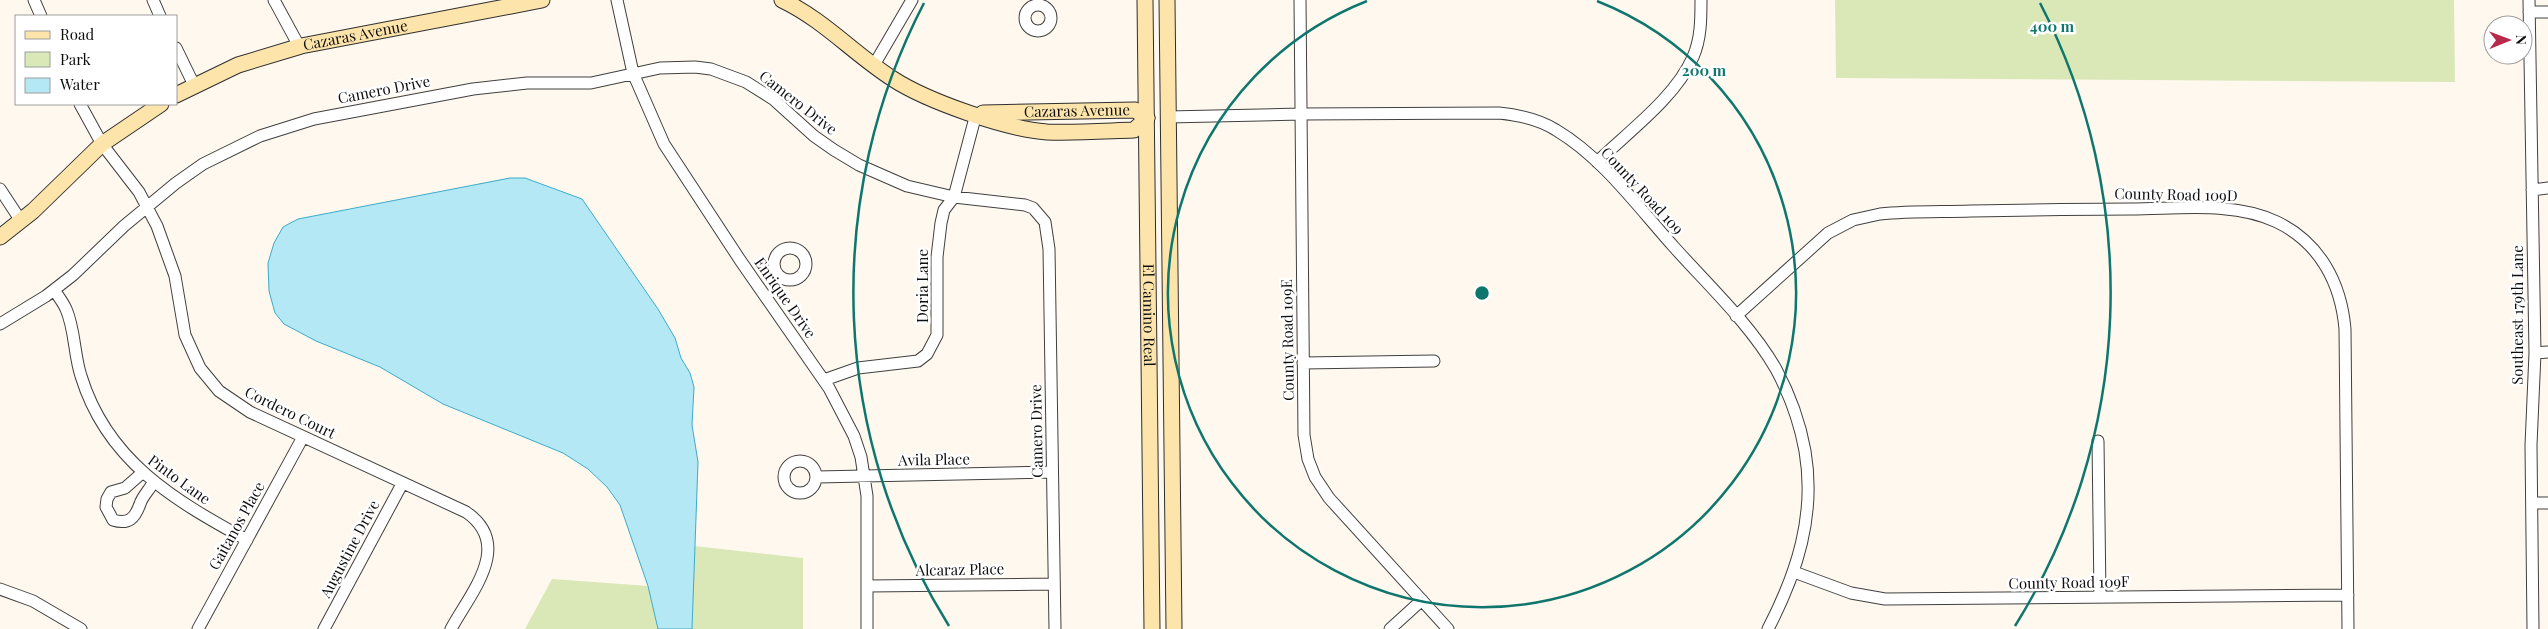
<svg xmlns="http://www.w3.org/2000/svg" width="2548" height="629" font-family="'Playfair Display',serif">
  <style>
    .green { fill: #dae8b8 }
    .water { fill: #b4e8f4; stroke: #3dabc9 }
    .lines { fill: none; stroke-linecap: round; stroke-linejoin: round }
    .street-casing { stroke: #404040; stroke-width: 13 }
    .secondary-casing { stroke: #2f2f2f; stroke-width: 17 }
    .street { stroke: #fff; stroke-width: 11 }
    .secondary { stroke: #fce4ab; stroke-width: 15 }
    .ring { fill: none; stroke: #0f766e; stroke-width: 2.5 }
    .labels { text-anchor: middle; stroke-width: 5; stroke-linejoin: round; paint-order: stroke }
    .street-label { font-size: 15px; fill: #0d0d0d; stroke: #fff }
    .centre { fill: #0f766e; stroke: #fff; stroke-width: 2.5 }
    .ring-label { font-size: 15px; text-anchor: middle; font-weight: bold; fill: #0f766e; stroke: #fff; stroke-width: 5; stroke-linejoin: round; paint-order: stroke }
  </style>
  <rect width="100%" height="100%" fill="#fef8ee"/>
  <path class="green" d="M1835 0H2454L2455 82 1836 78Z
    M694 546 803 558V629H692Z
    M552 579 648 586 658 629H525Z"/>
  <path class="water" d="M510 178H525L582 199 658 309 675 338 681 358 690 373 694 387 692 425 698 462 692 629H658L648 586 620 505 607 487 588 469 563 453 443 404 380 367 316 341 284 324 275 313 269 291 268 263 274 243 283 227 298 219Z"/>
  <g class="lines">
    <g class="street-casing">
      <path id="street" d="M34 0 41 16
        M153 0 160 16
        M274 0 299 46
        M617 0 633 73 664 144 740 260 829 388 854 436 861 457 867 496V629
        M1300 0 1304 435 1308 459 1315 477 1329 498 1448 629
        M2529 0 2535 353 2531 445 2533 629
        M1025 18a13 13 0 1 1 26 0a13 13 0 1 1-26 0Z
        M2529 12H2548
        M176 48 194 85
        M874 65 912 0
        M80 104 102 144 139 192 157 226 175 276 185 335 200 368 219 391 250 412 466 512C514 545 471 592 451 629
        M1168 117 1301 114 1499 113C1519 115 1539 119 1556 130 1603 158 1638 207 1674 247 1709 286 1750 324 1776 369 1790 395 1800 423 1805 451 1816 515 1797 573 1768 629
        M1597 162C1628 132 1676 97 1693 57 1701 39 1701 19 1701 0
        M0 189 21 221
        M2532 190 2548 188
        M774 264a16 16 0 1 1 32 0a16 16 0 1 1-32 0Z
        M54 290C58 296 63 302 66 309 75 329 74 355 81 376 107 461 174 500 247 540
        M1736 316 1828 233 1853 220 1880 214C1910 211 1941 212 1971 211 2024 210 2078 209 2131 209 2178 209 2234 201 2277 222 2320 243 2341 283 2345 329L2348 629
        M0 324 46 296 73 275 124 226 176 183 203 164 260 136 314 119 473 89 527 83H591L660 68 695 67 711 69 746 82 773 99 814 136 834 150 859 165 907 186 954 197 1025 205 1033 208 1045 222 1049 249 1055 629
        M2535 353 2548 352
        M1303 363 1434 361
        M824 380 858 368 918 361 927 354 937 335V257L941 223 944 210 954 197 976 114
        M2098 441 2100 597
        M784 477a16 16 0 1 1 32 0a16 16 0 1 1-32 0Z
        M142 473 125 488 111 492 107 499 106 507 113 520C129 525 135 518 140 504 142 497 149 490 153 483
        M817 477 1052 472
        M2533 503H2548
        M1794 572 1851 593 1885 599 2348 595
        M867 586 1054 584
        M0 589 33 601 81 629
        M198 629 303 437
        M324 629 402 484
        M1390 629 1422 600"/>
    </g>
    <g class="secondary-casing">
      <g id="secondary">
        <path d="M782 0C824 20 854 54 893 79 927 101 1006 129 1047 132 1076 133 1105 131 1134 130L1147 118"/>
        <path id="s1" d="M1145 0 1152 629"/>
        <path d="M1167 0 1174 629"/>
        <path id="s2" d="M176 95 238 65 301 46 542 0"/>
        <path id="s3" d="M983 113 1135 110 1147 118"/>
        <path d="M0 237 33 211 102 144 161 104"/>
      </g>
    </g>
    <use href="#street" class="street"/>
    <use href="#secondary" class="secondary"/>
  </g>
  <g class="ring">
    <path d="M1597 1A314 314 0 1 1 1367 1"/>
    <path d="M949 626A629 629 0 0 1 924 3M2040 3A629 629 0 0 1 2015 626"/>
  </g>
  <g class="labels">
    <g class="street-label">
      <text dy="5" stroke="none"><textPath href="#s2" startOffset="190">Cazaras Avenue</textPath></text>
      <text transform="translate(384 90) rotate(-11)" y="5">Camero Drive</text>
      <text transform="translate(798 103) rotate(38)" y="5">Camero Drive</text>
      <text dy="5" stroke="none"><textPath href="#s3" startOffset="94">Cazaras Avenue</textPath></text>
      <text transform="translate(1642 191) rotate(47)" y="5">County Road 109</text>
      <text transform="translate(2176 195) rotate(1)" y="5">County Road 109D</text>
      <text transform="translate(923 286) rotate(-90)" y="5">Doria Lane</text>
      <text transform="translate(785 298) rotate(55)" y="5">Enrique Drive</text>
      <text dy="5" stroke="none"><textPath href="#s1" startOffset="315">El Camino Real</textPath></text>
      <text transform="translate(2518 315) rotate(-90)" y="5">Southeast 179th Lane</text>
      <text transform="translate(1288 340) rotate(-91)" y="5">County Road 109E</text>
      <text transform="translate(290 413) rotate(26)" y="5">Cordero Court</text>
      <text transform="translate(1037 431) rotate(-91)" y="5">Camero Drive</text>
      <text transform="translate(934 460) rotate(-1)" y="5">Avila Place</text>
      <text transform="translate(179 480) rotate(36)" y="5">Pinto Lane</text>
      <text transform="translate(237 526) rotate(-61)" y="5">Gaitanos Place</text>
      <text transform="translate(350 549) rotate(-62)" y="5">Augustine Drive</text>
      <text transform="translate(960 570) rotate(-1)" y="5">Alcaraz Place</text>
      <text transform="translate(2069 583) rotate(-1)" y="5">County Road 109F</text>
    </g>
  </g>
  <circle cx="1482" cy="293" r="8" class="centre"/>
  <g class="ring-label">
    <text x="2052" y="32">400 m</text>
    <text x="1704" y="76">200 m</text>
  </g>
  <rect x="15" y="15" width="162" height="90" fill="#ffffff" stroke="#9e9e9e"/>
  <rect x="25" y="31" width="25" height="8" fill="#fce4ab" stroke="#9e9e9e"/>
  <text x="60" y="40" font-size="15" fill="#0d0d0d">Road</text>
  <rect x="25" y="52" width="25" height="15" fill="#dae8b8" stroke="#9e9e9e"/>
  <text x="60" y="65" font-size="15" fill="#0d0d0d">Park</text>
  <rect x="25" y="78" width="25" height="15" fill="#b4e8f4" stroke="#9e9e9e"/>
  <text x="60" y="90" font-size="15" fill="#0d0d0d">Water</text>
  <g transform="translate(2508 40) rotate(89)"><circle r="24" fill="#ffffff" stroke="#9e9e9e"/>
  <path d="M0-4L9 19L0 12L-9 19Z" fill="#b82a4b"/>
  <text y="-8" font-size="14" font-weight="bold" text-anchor="middle" fill="#0d0d0d">N</text>
  </g>
</svg>
